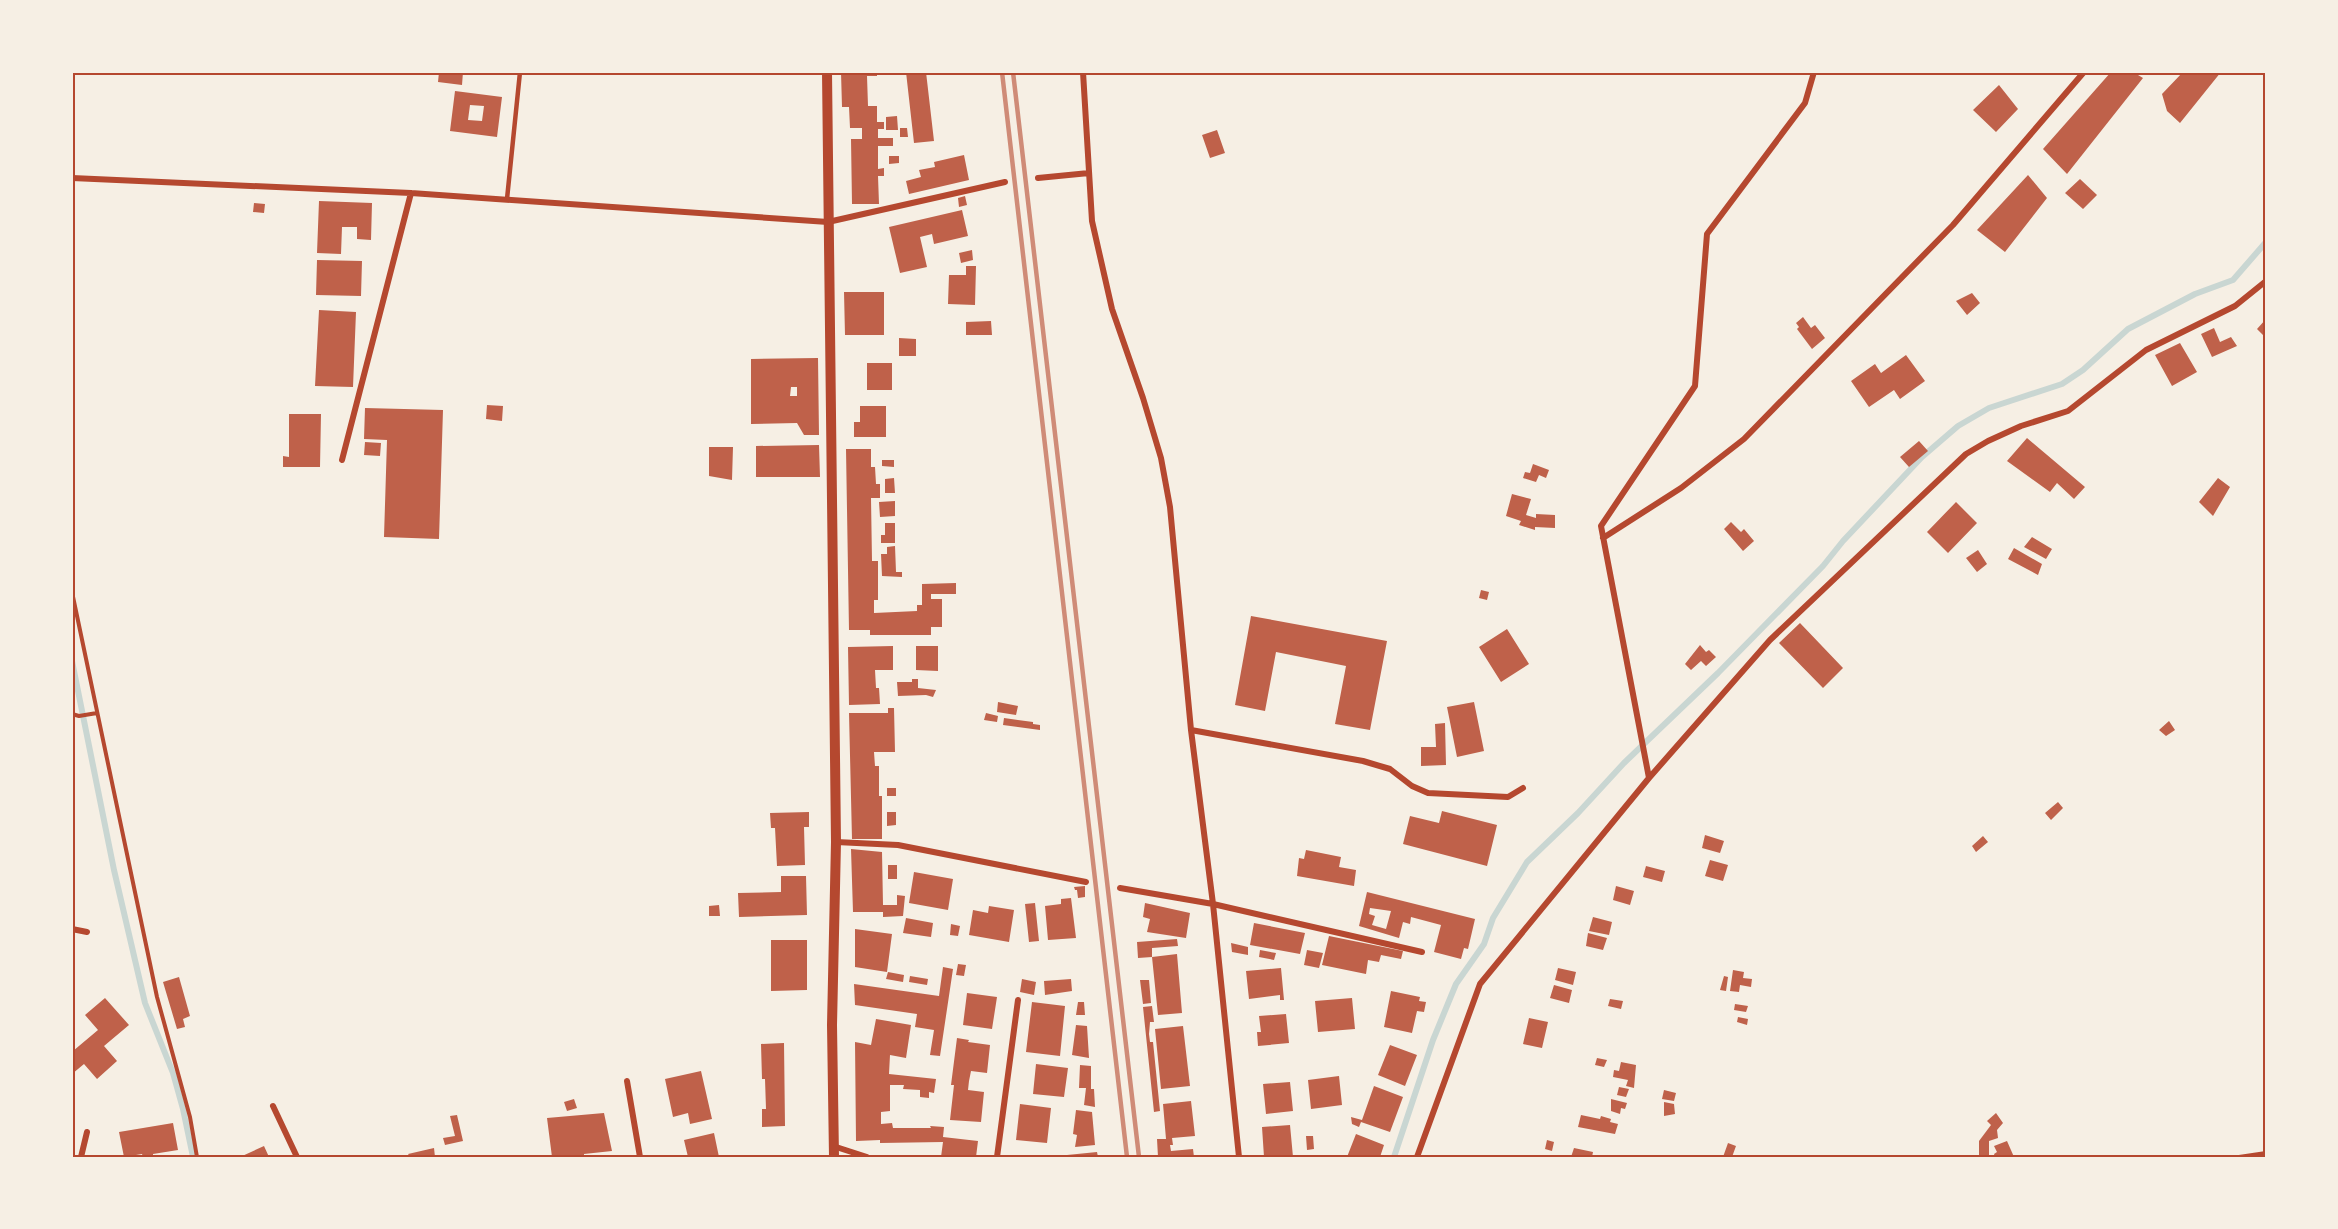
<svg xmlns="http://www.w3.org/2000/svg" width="2338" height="1229" font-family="'PT Sans',sans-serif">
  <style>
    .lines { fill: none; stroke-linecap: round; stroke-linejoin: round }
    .stream { stroke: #c9d6d2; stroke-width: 6 }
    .building { fill: #bf614a; fill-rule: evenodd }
    .path { stroke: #b5482f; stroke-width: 4 }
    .service { stroke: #b5482f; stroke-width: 4.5 }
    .minor { stroke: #b5482f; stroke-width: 6 }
    .tertiary { stroke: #b5482f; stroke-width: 10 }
    .rail { stroke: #cf8b77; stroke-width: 4.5 }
    .neatline { fill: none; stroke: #b5482f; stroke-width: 2 }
  </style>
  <rect width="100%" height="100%" fill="#f6efe4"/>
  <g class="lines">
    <path class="stream" d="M72 661 114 870 145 1003 173 1073 183 1109 193 1157
      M1394 1157 1433 1040 1456 984 1484 944 1493 918 1527 862 1578 813 1624 763 1718 673 1823 566 1843 541 1922 457 1958 426 1989 408 2062 384 2083 370 2128 329 2195 294 2233 280 2266 242"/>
  </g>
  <path class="building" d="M439 72H463L462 85 438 82Z
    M841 72H877V76H867L868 106H877V122H884V129H878V138H893V146H878V169L884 168V176H878L879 204H852L851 139H862V128H850L849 107H842Z
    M906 72H926L934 141 914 143Z
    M2111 72H2133L2143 78 2067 174 2043 149Z
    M2183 72H2221L2180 123 2167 111 2162 94Z
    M1999 85 2018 109 1996 132 1973 110Z
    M455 91 502 97 497 137 450 131ZM470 105 484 106 482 121 468 120Z
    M897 116 898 130H886V117Z
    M900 128H907L908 137H900Z
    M1217 130 1225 153 1210 158 1202 135Z
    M964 155 969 180 909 194 906 181 921 177 919 170 935 167 934 162Z
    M889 156H899V163L889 164Z
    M2028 175 2047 198 2005 252 1977 230Z
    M2080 179 2097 195 2083 209 2065 193Z
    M965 196 967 205 959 207 958 198Z
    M319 201 372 203 371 240 357 239V227H342L341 254 317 253Z
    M254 203 265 204 264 213 253 212Z
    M962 210 968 236 934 244 932 234 920 237 927 267 900 273 889 227Z
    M972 250 973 260 961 263 959 253Z
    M317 260 362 261 361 296 316 295Z
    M966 266H976L975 305 948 304 949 275H966Z
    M844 292H884V335H845Z
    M1972 293 1980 303 1967 315 1956 301Z
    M319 310 356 312 353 387 315 386Z
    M1803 317 1811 328 1815 325 1825 338 1812 349 1797 329 1799 327 1796 323Z
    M2266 319V338L2257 329Z
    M991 321 992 335H966V322Z
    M2214 328 2220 342 2231 337 2237 346 2212 357 2201 334Z
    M899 338 916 339V356H899Z
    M2180 343 2197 372 2172 386 2155 355Z
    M1906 355 1925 381 1900 399 1894 390 1869 407 1851 381 1875 364 1881 373Z
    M818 358 819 435H804L797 423 751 424V359ZM791 387H797V396H790Z
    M867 363H892V390H867Z
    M487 405 503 406 502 421 486 419Z
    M860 406H886V437H854V422H860Z
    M365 408 443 410 439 539 384 537 387 440 364 439Z
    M289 414H321L320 467H283V456L289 457Z
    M2027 438 2085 487 2074 499 2057 483 2050 492 2007 461Z
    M1919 441 1928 451 1909 467 1900 457Z
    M365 442 381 443 380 456 364 455Z
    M819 445 820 477H756V446Z
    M709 447H733L732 480 709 476Z
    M846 449H871V467H875L876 484H880V498H871L872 561H878V600H874V613L917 611V605H922V584L956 583V594H931V599H942V627H931V635H870V630H849Z
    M882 460H894V467L882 466Z
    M1533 464 1549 470 1546 478 1539 475 1536 482 1523 478 1525 472 1530 473Z
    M894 478 895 493H885V479Z
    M2218 478 2230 487 2213 516 2199 502Z
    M1512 494 1531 499 1526 515 1536 518V514L1555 515V528L1535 527V530L1519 525 1521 521 1506 516Z
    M895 501V516L880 517 879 502Z
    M1956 502 1977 523 1948 553 1927 532Z
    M1731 522 1741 532 1744 529 1754 541 1743 551 1724 529Z
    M885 523H895V543H881V535H885Z
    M2032 537 2052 549 2046 559 2024 547Z
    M895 546 896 572H902V577L882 576 881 554H887V547Z
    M2014 548 2042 564 2038 575 2008 559Z
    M1978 550 1987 564 1977 572 1966 558Z
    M1481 590 1489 592 1487 600 1479 598Z
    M1251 616 1387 641 1370 730 1335 724 1346 666 1276 652 1265 711 1235 705Z
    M1800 623 1843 668 1823 688 1779 643Z
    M1507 629 1529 664 1501 682 1479 647Z
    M1700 645 1706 652 1709 650 1716 657 1706 666 1701 661 1691 670 1685 664Z
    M893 646V670H875L876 688H879L880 704 849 705 848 647Z
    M916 646H938V671L916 670Z
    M912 679H918V688L936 690 933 697 926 695 898 696 897 682H912Z
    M998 702 1018 706 1016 715 997 712Z
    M1474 702 1484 751 1457 757 1447 707Z
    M888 708H894L895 752H874L875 766H879V796H882V839H852L849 713H888Z
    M986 713 998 716 997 722 984 720Z
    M1004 718 1033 722V724L1040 725V730L1003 725Z
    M2169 721 2175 730 2166 736 2159 730Z
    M1445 723 1446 765 1421 766V747H1436L1435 724Z
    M887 788H896V796H887Z
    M2058 802 2063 808 2051 820 2045 813Z
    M1442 811 1497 825 1487 866 1403 844 1410 816 1439 823Z
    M809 812V827H804L805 865 777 866 775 828H771L770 813Z
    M887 812H896V825L887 826Z
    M1705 835 1724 841 1720 853 1702 848Z
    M1983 836 1988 842 1976 852 1972 846Z
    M851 849 882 852 883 905H897V895L905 896 903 916 883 917V912H853Z
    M1306 850 1341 857 1339 867 1356 870 1354 886 1297 876 1299 858 1304 859Z
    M1710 860 1728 865 1723 881 1705 876Z
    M888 865H897V879H888Z
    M1646 866 1665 871 1662 882 1643 877Z
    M914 872 953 879 948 910 909 903Z
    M781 876H806L807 915 739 917 738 893 781 892Z
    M1085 886V897L1078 898 1077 890H1075L1074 887Z
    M1616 886 1634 891 1630 905 1613 900Z
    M1367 892 1475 919 1468 949 1464 948 1461 959 1434 952 1441 925 1411 917 1410 924 1403 922 1399 938 1359 926ZM1370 908 1391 911 1386 929 1372 925 1375 916 1369 914Z
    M1071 898 1076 938 1048 940 1045 906 1061 904V899Z
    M1035 903 1039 941 1029 942 1025 904Z
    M1145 903 1190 913 1186 938 1147 932 1150 919 1143 917Z
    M719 905 720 916H709V906Z
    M989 906 1014 910 1009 942 969 935 973 910 988 913Z
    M1593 917 1612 922 1609 935 1589 931Z
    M906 918 933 923 931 937 903 933Z
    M1254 923 1305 933 1300 954 1250 945Z
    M951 924 960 926 958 936 950 935Z
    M855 929 892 934 887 972 855 967Z
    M1588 933 1607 938 1603 950 1586 946Z
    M1329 936 1403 951 1401 959 1381 955 1379 962 1368 960 1366 974 1322 965Z
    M1177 939 1178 946 1152 948V957L1138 958 1137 942Z
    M771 940H807V990L771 991Z
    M1231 943 1248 947V955L1232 952Z
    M1260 950 1276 953 1274 960 1259 957Z
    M1307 950 1323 953 1319 968 1304 965Z
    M1177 954 1182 1013 1158 1015 1152 957Z
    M958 964 966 965 964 976 956 975Z
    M943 967 953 969 940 1056 930 1055 934 1030 915 1027 917 1014 855 1005 854 984 939 996Z
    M1281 968 1284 1000H1280V995L1249 999 1246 971Z
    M1558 968 1576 972 1573 985 1555 980Z
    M1733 970 1744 972 1743 978 1752 979 1751 987 1740 985 1739 992 1730 991Z
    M888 972 904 975 903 982 886 979Z
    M910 976 928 979 927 985 909 982Z
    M1724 976 1728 977 1726 991 1720 990Z
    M179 977 190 1016 183 1019 185 1027 177 1029 163 982Z
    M1022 979 1036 982 1034 995 1020 992Z
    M1071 979 1072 991 1045 995 1044 981Z
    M1140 980H1149L1151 1003 1143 1004Z
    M1554 985 1572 990 1569 1003 1550 998Z
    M1391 991 1420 997 1419 1001 1426 1002 1424 1012 1417 1011 1412 1033 1384 1027Z
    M967 993 997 997 992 1029 963 1025Z
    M105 998 129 1025 104 1046 117 1061 97 1079 84 1064 72 1074V1049L73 1051 98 1030 85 1015Z
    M1352 998 1355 1029 1318 1032 1315 1001Z
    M1610 999 1623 1001 1621 1009 1608 1006Z
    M1032 1002 1065 1006 1060 1056 1026 1052Z
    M1078 1002H1084L1085 1015H1076Z
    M1735 1004 1748 1006 1746 1012 1734 1010Z
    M1152 1006 1154 1022H1150L1149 1034 1150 1042H1153L1160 1111 1154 1112 1143 1007Z
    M1286 1014 1289 1043 1258 1046 1257 1032H1261L1259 1016Z
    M1738 1017 1748 1019 1747 1025 1737 1022Z
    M1529 1018 1548 1022 1542 1048 1523 1044Z
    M876 1019 911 1025 906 1058 890 1055 889 1074 936 1079 934 1093 929 1092V1098L920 1097V1090L903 1089 904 1085H890V1111L881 1112V1124L892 1123 893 1128H931L930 1126 944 1127 943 1137 978 1141 976 1157H941L943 1142 880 1143V1140L856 1141 855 1042 871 1045Z
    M1076 1025 1087 1026 1089 1058 1072 1055Z
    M1183 1026 1190 1086 1161 1089 1155 1029Z
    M957 1038 969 1040 968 1042 990 1045 987 1073 971 1071 969 1081 968 1090 984 1092 981 1122 950 1120 954 1085H951Z
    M784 1043 785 1126 762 1127V1109H766L765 1079H762L761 1044Z
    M1390 1045 1417 1055 1405 1086 1378 1075Z
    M1597 1058 1607 1060 1604 1067 1595 1065Z
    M1621 1062 1636 1065 1634 1088 1626 1086 1628 1080 1613 1077 1614 1070 1619 1071Z
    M1036 1064 1068 1068 1064 1097 1033 1094Z
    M1080 1065 1091 1066V1089H1094L1095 1107 1084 1105 1086 1088H1079Z
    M701 1071 712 1119 690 1124 688 1113 673 1117 665 1079Z
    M1339 1076 1342 1105 1311 1109 1308 1080Z
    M1290 1082 1293 1111 1266 1114 1263 1084Z
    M1374 1086 1403 1097 1390 1132 1361 1122 1359 1127 1352 1124 1351 1117 1362 1120Z
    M1619 1087 1629 1089 1626 1097 1617 1095Z
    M1664 1090 1676 1093 1674 1101 1662 1099Z
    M574 1099 577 1108 567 1111 564 1102Z
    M1611 1099 1627 1103 1625 1109 1621 1108 1620 1114 1611 1111Z
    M1191 1101 1195 1136 1172 1138 1173 1145H1170L1171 1151 1193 1149 1194 1157H1158L1157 1139H1166L1163 1104Z
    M1664 1102 1674 1104 1675 1114 1664 1116Z
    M1020 1104 1051 1108 1047 1143 1016 1140Z
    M1076 1110 1092 1112 1095 1145 1075 1147 1077 1135 1073 1134Z
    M604 1113 612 1151 584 1154V1157H552L547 1118Z
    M1996 1113 2003 1123 1997 1130 1998 1138 1989 1141V1157H1979V1141L1991 1125 1987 1121Z
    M457 1115 463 1141 445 1145 443 1138 455 1136 450 1116Z
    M1581 1115 1600 1119 1601 1116 1611 1119 1610 1122 1618 1124 1615 1134 1578 1127Z
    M173 1123 178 1150 153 1154V1157H143L142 1154 124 1157 119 1132Z
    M1290 1125 1293 1157H1264L1262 1127Z
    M714 1133 719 1157H688L684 1140Z
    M1356 1134 1384 1145 1380 1157H1347Z
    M1306 1136H1313L1314 1149 1307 1150Z
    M1547 1140 1554 1142 1552 1151 1545 1149Z
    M2007 1141 2014 1157H1995L1994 1154 1997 1152 1994 1146Z
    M1728 1143 1736 1146 1732 1157H1723Z
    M264 1146 269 1157H240Z
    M434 1148 435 1157H410L408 1154Z
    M1574 1148 1593 1152 1592 1157H1571Z
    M1097 1152 1098 1157H1067V1155Z"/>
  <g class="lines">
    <path class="path" d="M72 592 157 997 190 1117 197 1157
      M72 714 79 716 97 713
      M2239 1157 2266 1153"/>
    <path class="service" d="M507 199 520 72"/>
    <path class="minor" d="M1083 72 1092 221 1112 309 1143 398 1161 458 1170 507 1191 730 1213 904 1239 1157
      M72 178 411 193 828 222 1005 182
      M1038 178 1089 173
      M342 460 411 193
      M1603 538 1681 488 1744 439 1953 225 2084 72
      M1191 730 1363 761 1390 769 1412 786 1428 793 1508 797 1523 788
      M1649 778 1601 526 1695 386 1707 234 1805 103 1814 72
      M836 842 898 845 1086 882
      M1120 888 1213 904 1422 952
      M72 929 87 932
      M627 1081 640 1157
      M273 1106 297 1157
      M833 1146 867 1157
      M81 1157 87 1132
      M997 1157 1018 1000
      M1417 1157 1480 984 1649 778 1770 640 1966 454 1988 441 2021 426 2068 411 2146 350 2235 306 2266 281"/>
    <path class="tertiary" d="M827 72 836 842 832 1025 834 1157"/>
    <path class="rail" d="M1002 72 1127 1157
      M1013 72 1139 1157"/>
  </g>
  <rect width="2338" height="1229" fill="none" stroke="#f6efe4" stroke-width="147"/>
  <rect x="74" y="74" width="2190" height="1082" class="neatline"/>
</svg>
